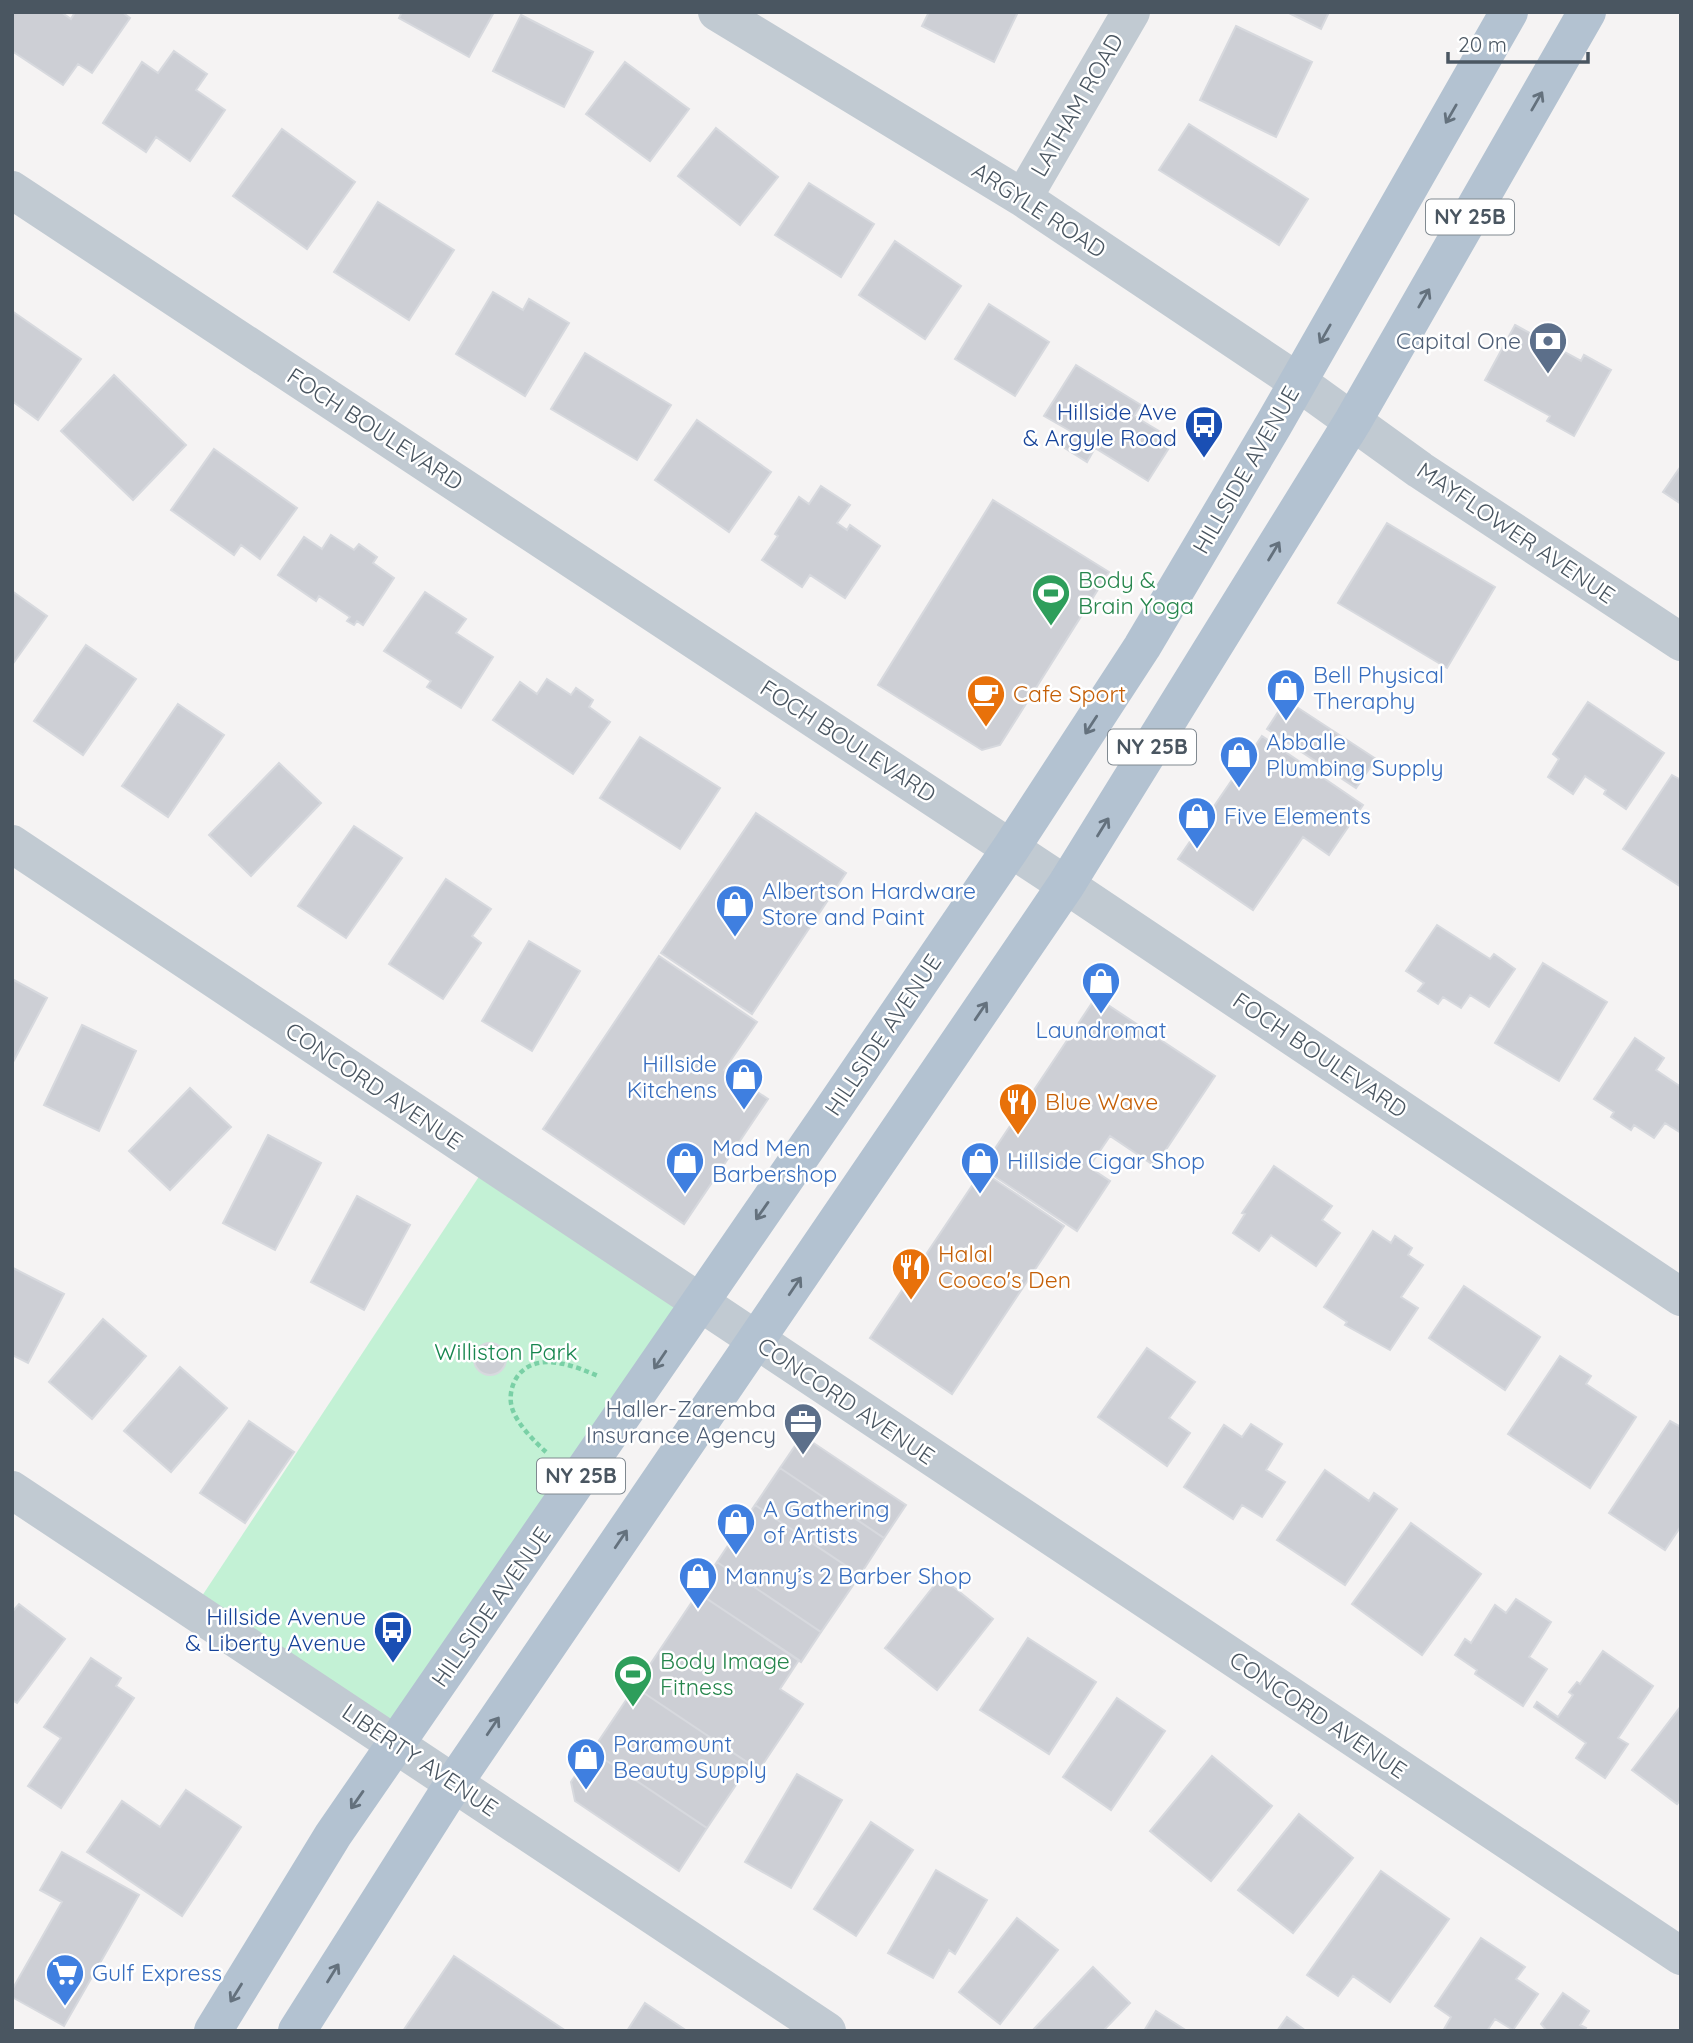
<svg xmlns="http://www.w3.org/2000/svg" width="1693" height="2043" font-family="Quicksand,sans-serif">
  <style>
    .green { fill: #c3f1d5 }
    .building { fill: #cdcfd5; stroke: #d7d9de; stroke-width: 2 }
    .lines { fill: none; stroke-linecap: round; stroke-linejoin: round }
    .path { stroke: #7ad0a6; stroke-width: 4.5; stroke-dasharray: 5 3.5; stroke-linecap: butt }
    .street { stroke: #c1cad2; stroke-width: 38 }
    .primary { stroke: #b3c2d1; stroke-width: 38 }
    .oneway { stroke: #64717d }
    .labels { text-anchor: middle; stroke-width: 5; stroke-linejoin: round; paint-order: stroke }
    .shield { fill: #fff; stroke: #808990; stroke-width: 2 }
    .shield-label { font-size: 21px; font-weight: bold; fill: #4a5661 }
    .street-label { font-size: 23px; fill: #4a5661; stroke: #fff }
    .service-label { font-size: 23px; fill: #4e5e75; stroke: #fff; text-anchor: end }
    .transit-label { font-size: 23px; fill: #164399; stroke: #fff; text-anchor: end }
    .leisure-label { font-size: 23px; fill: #27864d; stroke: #fff; text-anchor: start }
    .shop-label { font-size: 23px; fill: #366cbe; stroke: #fff; text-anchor: start }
    .food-label { font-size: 23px; fill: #c56008; stroke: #fff; text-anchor: start }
    .park-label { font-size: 23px; fill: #17864f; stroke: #fff }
  </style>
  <rect width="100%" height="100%" fill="#f5f3f3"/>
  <path class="green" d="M480 1175 682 1307 391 1728 200 1599Z"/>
  <path class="building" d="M12 12H61L71 19 75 12H122L130 18 92 73 78 64 63 85 12 51Z
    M402 12H494L469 57 399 18Z
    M929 12H1018L994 62 922 26Z
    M1287 12H1329L1321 29Z
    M521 15 593 52 564 107 493 71Z
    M1236 26 1312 62 1276 137 1200 100Z
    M174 51 207 74 196 90 225 110 190 161 156 137 146 152 103 123 142 62 158 73Z
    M625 62 689 109 650 161 586 114Z
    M1189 124 1308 199 1279 245 1159 170Z
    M716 128 778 177 740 225 678 176Z
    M282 129 355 182 307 249 233 196Z
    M809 183 874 224 841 277 775 235Z
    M378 202 454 250 409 320 334 272Z
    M895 241 961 286 925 339 859 295Z
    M493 292 523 310 529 299 569 323 525 396 456 354Z
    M989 304 1049 342 1015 396 955 359Z
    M12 311 81 359 38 420 12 401Z
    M1515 325 1581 361 1584 355 1611 370 1574 436 1547 421 1550 416 1485 380Z
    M585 353 671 405 637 460 551 409Z
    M1076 365 1141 405 1134 416 1174 440 1148 481 1095 448 1087 462 1063 447 1072 432 1044 416Z
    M114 375 186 445 133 500 61 431Z
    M697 420 771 472 729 532 655 480Z
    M214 449 297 508 260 559 241 545 234 555 171 510Z
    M1681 466V504L1663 492Z
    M821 486 850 505 837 523 847 530 850 525 880 546 845 598 810 575 802 587 762 560 778 536 775 534 799 497 809 504Z
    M993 500 1109 572 1000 745 982 750 878 685Z
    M1387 523 1495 587 1447 668 1338 603Z
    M331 535 354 550 359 544 377 557 373 563 394 578 363 625 357 621 354 625 347 621 350 617 319 596 316 601 278 575 304 537 322 549Z
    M12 591 47 616 12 665Z
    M425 592 466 619 456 633 493 657 461 708 427 687 431 681 384 651Z
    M86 645 136 679 83 755 34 721Z
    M547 679 571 695 576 688 593 700 589 707 610 722 573 774 493 720 520 682 537 694Z
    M1286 700 1376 759 1356 788 1267 729Z
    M1588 702 1664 753 1626 809 1604 794 1606 790 1585 776 1573 794 1548 777 1559 759 1553 754Z
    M178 704 224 735 168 817 122 786Z
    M1262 736 1363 805 1329 855 1303 837 1253 910 1178 859Z
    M640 737 720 788 680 849 600 798Z
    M279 763 321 803 251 876 209 835Z
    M1672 775 1681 780V887L1623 849Z
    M756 813 846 873 752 1014 661 953Z
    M354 826 402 858 346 938 298 906Z
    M446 879 491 909 472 936 481 943 443 999 389 964Z
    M1437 925 1490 959 1494 954 1515 969 1489 1007 1470 995 1461 1008 1443 997 1438 1004 1418 991 1424 983 1406 971Z
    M529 941 580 971 532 1051 482 1021Z
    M659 956 757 1022 724 1070 768 1099 684 1224 543 1129Z
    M1543 963 1607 1002 1559 1081 1495 1043Z
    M12 979 47 998 12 1064Z
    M1096 997 1215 1076 1155 1166 1110 1136 1089 1167 1110 1181 1077 1231 982 1168Z
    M82 1025 136 1051 99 1131 44 1105Z
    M1635 1038 1664 1058 1656 1070 1681 1087V1133L1665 1123 1654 1138 1634 1125 1631 1130 1611 1117 1614 1112 1594 1099Z
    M190 1088 231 1127 170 1190 129 1151Z
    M268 1135 321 1163 275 1250 223 1223Z
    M1274 1166 1332 1206 1322 1220 1340 1233 1316 1266 1271 1235 1259 1251 1233 1233 1245 1214 1242 1213Z
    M982 1171 1064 1226 952 1394 870 1338Z
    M357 1196 410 1225 364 1310 311 1282Z
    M1373 1231 1391 1243 1395 1236 1412 1248 1408 1255 1423 1265 1401 1297 1418 1308 1390 1350 1345 1325 1347 1322 1324 1307Z
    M13 1268 64 1294 28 1363 12 1355Z
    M1464 1286 1540 1337 1505 1390 1429 1338Z
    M103 1319 146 1356 92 1419 49 1382Z
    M474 1359a16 16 0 1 1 32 0a16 16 0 1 1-32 0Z
    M1147 1348 1195 1382 1169 1418 1190 1433 1167 1466 1098 1417Z
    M1560 1356 1591 1376 1586 1384 1636 1417 1590 1488 1508 1434Z
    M180 1367 227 1408 171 1472 124 1431Z
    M249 1421 294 1452 245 1523 200 1493Z
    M1670 1421 1681 1427V1526L1665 1550 1609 1513Z
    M1251 1424 1282 1444 1266 1470 1285 1482 1262 1517 1242 1505 1233 1519 1184 1487 1224 1425 1242 1437Z
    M812 1442 906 1505 884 1538 780 1468 795 1446Z
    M780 1468 884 1538 860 1575 755 1505Z
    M1325 1470 1369 1501 1374 1493 1397 1509 1345 1585 1277 1540Z
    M755 1505 860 1575 821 1632 717 1562Z
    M1411 1523 1481 1574 1422 1655 1352 1604Z
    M717 1562 821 1632 801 1662 697 1592Z
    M941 1577 993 1619 937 1690 885 1648Z
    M698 1593 799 1660 780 1689 803 1704 759 1770 635 1687Z
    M1516 1599 1551 1622 1529 1657 1547 1669 1523 1706 1475 1674 1477 1670 1455 1655 1465 1639 1471 1643 1495 1605 1506 1613Z
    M19 1604 65 1639 17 1703 12 1700V1612Z
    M1028 1638 1096 1682 1049 1754 980 1710Z
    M1603 1651 1653 1686 1618 1738 1628 1744 1605 1778 1576 1758 1586 1743 1534 1707 1537 1702 1558 1717 1573 1695 1569 1692 1577 1682 1580 1684Z
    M91 1658 121 1678 116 1686 134 1698 61 1808 28 1786 61 1738 44 1727Z
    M635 1687 750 1764 707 1828 592 1751Z
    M1117 1698 1165 1731 1111 1810 1063 1777Z
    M1681 1706V1799L1677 1804 1632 1770Z
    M592 1751 707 1828 679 1871 575 1801 571 1782Z
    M1212 1756 1272 1806 1211 1881 1150 1831Z
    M797 1774 842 1800 791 1888 745 1862Z
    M186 1790 241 1827 182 1916 87 1852 122 1801 160 1827Z
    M1299 1814 1353 1858 1293 1933 1238 1890Z
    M871 1822 913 1850 856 1936 814 1909Z
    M62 1852 139 1895 64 2026 12 1997V1990L62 1902 40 1890Z
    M936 1870 987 1900 955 1954 949 1950 933 1978 888 1953Z
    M1381 1871 1449 1919 1390 2002 1353 1976 1338 1996 1307 1975Z
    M1017 1918 1058 1950 1000 2024 959 1992Z
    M1481 1938 1525 1967 1516 1979 1538 1994 1513 2030 1495 2019 1487 2031H1443L1451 2017 1435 2006Z
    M454 1956 566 2031H403Z
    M1093 1967 1130 2003 1103 2031H1032Z
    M1563 1993 1589 2011 1580 2025 1586 2028 1584 2031H1547L1541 2024Z
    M645 2003 687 2031H627Z
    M1156 2011 1187 2031H1144Z
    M1287 2017 1306 2031H1277Z"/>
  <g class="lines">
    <path class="path" d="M546 1452C534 1441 517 1424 512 1408 509 1398 511 1386 517 1377 536 1350 575 1366 598 1376"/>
    <path class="street" d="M717 12 1023 198 1298 382 1420 470 1681 642
      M12 190 1066 885 1681 1297
      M1023 198 1131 12
      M12 844 1681 1956
      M12 1490 827 2031"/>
    <path class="primary" d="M213 2031 333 1835 829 1115 1011 848 1142 647 1274 424 1509 12
      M297 2031 454 1783 1066 885 1353 421 1587 12"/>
  </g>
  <defs><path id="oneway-shaft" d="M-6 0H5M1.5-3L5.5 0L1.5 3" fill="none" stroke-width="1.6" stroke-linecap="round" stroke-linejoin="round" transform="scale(1.75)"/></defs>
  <g class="oneway">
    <use href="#oneway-shaft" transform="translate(1537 101) rotate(-60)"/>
    <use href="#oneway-shaft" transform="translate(1451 114) rotate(120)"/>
    <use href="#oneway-shaft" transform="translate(1424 298) rotate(-60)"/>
    <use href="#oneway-shaft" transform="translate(1325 334) rotate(120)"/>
    <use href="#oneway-shaft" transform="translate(1274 551) rotate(-59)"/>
    <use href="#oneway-shaft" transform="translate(1091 725) rotate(123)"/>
    <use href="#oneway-shaft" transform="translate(1103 827) rotate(-58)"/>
    <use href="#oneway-shaft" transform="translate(981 1011) rotate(-56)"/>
    <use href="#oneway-shaft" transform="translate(762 1211) rotate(125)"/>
    <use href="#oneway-shaft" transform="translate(795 1286) rotate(-56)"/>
    <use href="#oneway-shaft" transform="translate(660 1360) rotate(124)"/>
    <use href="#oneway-shaft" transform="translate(621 1539) rotate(-56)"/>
    <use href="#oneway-shaft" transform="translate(493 1726) rotate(-56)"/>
    <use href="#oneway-shaft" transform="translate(357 1800) rotate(125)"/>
    <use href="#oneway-shaft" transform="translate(333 1973) rotate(-58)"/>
    <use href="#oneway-shaft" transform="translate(236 1993) rotate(122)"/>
  </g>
  <defs>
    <g id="bank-pin" transform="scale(2.0125)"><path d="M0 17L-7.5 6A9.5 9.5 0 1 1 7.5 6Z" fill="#5c6f8a" stroke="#fff"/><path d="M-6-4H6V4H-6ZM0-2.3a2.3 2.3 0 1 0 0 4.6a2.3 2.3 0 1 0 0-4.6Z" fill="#fff"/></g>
    <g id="bus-pin" transform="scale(2.0125)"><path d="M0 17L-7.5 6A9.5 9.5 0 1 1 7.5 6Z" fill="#1a4fb4" stroke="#fff"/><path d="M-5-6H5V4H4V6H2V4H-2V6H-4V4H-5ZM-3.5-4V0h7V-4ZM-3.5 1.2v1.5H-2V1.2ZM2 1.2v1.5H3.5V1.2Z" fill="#fff"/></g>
    <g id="stadium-pin" transform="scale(2.0125)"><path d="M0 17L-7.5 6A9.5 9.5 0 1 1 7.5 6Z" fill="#2e9e5b" stroke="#fff"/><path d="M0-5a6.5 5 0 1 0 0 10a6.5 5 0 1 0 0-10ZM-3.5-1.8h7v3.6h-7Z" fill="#fff"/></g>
    <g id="shop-pin" transform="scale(2.0125)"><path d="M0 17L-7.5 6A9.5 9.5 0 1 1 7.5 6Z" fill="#3f7fe0" stroke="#fff"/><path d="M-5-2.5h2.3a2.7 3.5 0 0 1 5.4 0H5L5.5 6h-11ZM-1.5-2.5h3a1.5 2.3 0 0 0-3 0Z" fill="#fff"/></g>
    <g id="cafe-pin" transform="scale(2.0125)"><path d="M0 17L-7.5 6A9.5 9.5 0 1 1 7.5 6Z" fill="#e8710a" stroke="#fff"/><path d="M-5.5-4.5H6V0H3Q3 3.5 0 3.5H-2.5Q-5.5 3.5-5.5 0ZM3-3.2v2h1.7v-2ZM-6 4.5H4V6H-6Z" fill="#fff"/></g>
    <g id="restaurant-pin" transform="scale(2.0125)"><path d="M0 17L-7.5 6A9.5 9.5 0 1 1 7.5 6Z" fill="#e8710a" stroke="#fff"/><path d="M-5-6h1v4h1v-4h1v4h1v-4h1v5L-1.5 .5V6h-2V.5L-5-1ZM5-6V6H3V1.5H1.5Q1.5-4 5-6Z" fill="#fff"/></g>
    <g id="office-pin" transform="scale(2.0125)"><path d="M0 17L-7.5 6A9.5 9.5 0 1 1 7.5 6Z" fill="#5c6f8a" stroke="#fff"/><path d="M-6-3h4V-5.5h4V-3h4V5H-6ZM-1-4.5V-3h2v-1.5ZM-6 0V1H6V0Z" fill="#fff"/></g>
    <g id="supermarket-pin" transform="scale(2.0125)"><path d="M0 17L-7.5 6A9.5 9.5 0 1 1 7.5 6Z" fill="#3f7fe0" stroke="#fff"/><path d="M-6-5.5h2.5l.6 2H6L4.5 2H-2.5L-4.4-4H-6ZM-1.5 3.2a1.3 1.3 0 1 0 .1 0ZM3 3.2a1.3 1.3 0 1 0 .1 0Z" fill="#fff"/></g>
  </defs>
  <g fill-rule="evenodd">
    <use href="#bank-pin" x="1548" y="341"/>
    <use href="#bus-pin" x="1204" y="425"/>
    <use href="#stadium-pin" x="1051" y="593"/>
    <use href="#shop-pin" x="1286" y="688"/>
    <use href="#cafe-pin" x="986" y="694"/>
    <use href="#shop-pin" x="1239" y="755"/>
    <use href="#shop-pin" x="1197" y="816"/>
    <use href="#shop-pin" x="735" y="904"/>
    <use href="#shop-pin" x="1101" y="981"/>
    <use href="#shop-pin" x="744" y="1077"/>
    <use href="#restaurant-pin" x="1018" y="1102"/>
    <use href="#shop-pin" x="685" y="1161"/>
    <use href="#shop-pin" x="980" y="1161"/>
    <use href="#restaurant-pin" x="911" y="1267"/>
    <use href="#office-pin" x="803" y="1422"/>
    <use href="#shop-pin" x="736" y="1522"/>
    <use href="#shop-pin" x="698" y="1576"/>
    <use href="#bus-pin" x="393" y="1630"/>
    <use href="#stadium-pin" x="633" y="1674"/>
    <use href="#shop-pin" x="586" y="1757"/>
    <use href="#supermarket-pin" x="65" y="1973"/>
  </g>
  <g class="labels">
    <g class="shield">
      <rect x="1426" y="199.5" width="88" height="35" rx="5"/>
      <rect x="1108" y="729.5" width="88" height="35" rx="5"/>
      <rect x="537" y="1458.5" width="88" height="35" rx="5"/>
    </g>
    <g class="shield-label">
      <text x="1470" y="224">NY 25B</text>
      <text x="1152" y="754">NY 25B</text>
      <text x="581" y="1483">NY 25B</text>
    </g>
    <g class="street-label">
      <text transform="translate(1077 105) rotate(-60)" y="8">LATHAM ROAD</text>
      <text transform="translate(1039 210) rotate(33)" y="8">ARGYLE ROAD</text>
      <text transform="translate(375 429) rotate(33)" y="8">FOCH BOULEVARD</text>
      <text transform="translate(1246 470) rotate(-60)" y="8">HILLSIDE AVENUE</text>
      <text transform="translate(1516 533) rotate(34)" y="8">MAYFLOWER AVENUE</text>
      <text transform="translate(848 741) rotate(33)" y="8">FOCH BOULEVARD</text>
      <text transform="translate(883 1035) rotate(-56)" y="8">HILLSIDE AVENUE</text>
      <text transform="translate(1320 1055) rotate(34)" y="8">FOCH BOULEVARD</text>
      <text transform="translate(374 1086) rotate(34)" y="8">CONCORD AVENUE</text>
      <text transform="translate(846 1401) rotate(34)" y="8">CONCORD AVENUE</text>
      <text transform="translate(491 1607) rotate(-55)" y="8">HILLSIDE AVENUE</text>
      <text transform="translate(1318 1715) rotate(34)" y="8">CONCORD AVENUE</text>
      <text transform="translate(420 1760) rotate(34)" y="8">LIBERTY AVENUE</text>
    </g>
    <g class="service-label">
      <text x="1521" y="349">Capital One</text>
      <text x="776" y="1417">Haller-Zaremba<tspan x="776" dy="26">Insurance Agency</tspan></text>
    </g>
    <g class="transit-label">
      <text x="1177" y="420">Hillside Ave<tspan x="1177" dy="26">&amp; Argyle Road</tspan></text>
      <text x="366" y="1625">Hillside Avenue<tspan x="366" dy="26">&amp; Liberty Avenue</tspan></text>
    </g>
    <g class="leisure-label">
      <text x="1078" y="588">Body &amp;<tspan x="1078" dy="26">Brain Yoga</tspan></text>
      <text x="660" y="1669">Body Image<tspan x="660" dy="26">Fitness</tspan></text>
    </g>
    <g class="shop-label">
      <text x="1313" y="683">Bell Physical<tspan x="1313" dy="26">Theraphy</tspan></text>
      <text x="1266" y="750">Abballe<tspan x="1266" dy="26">Plumbing Supply</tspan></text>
      <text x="1224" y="824">Five Elements</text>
      <text x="762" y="899">Albertson Hardware<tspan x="762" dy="26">Store and Paint</tspan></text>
      <text x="1101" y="1038" text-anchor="middle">Laundromat</text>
      <text x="717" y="1072" text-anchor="end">Hillside<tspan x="717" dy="26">Kitchens</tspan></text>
      <text x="712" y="1156">Mad Men<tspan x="712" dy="26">Barbershop</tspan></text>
      <text x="1007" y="1169">Hillside Cigar Shop</text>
      <text x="763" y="1517">A Gathering<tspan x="763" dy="26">of Artists</tspan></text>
      <text x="725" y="1584">Manny’s 2 Barber Shop</text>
      <text x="613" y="1752">Paramount<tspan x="613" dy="26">Beauty Supply</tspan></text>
      <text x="92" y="1981">Gulf Express</text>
    </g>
    <g class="food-label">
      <text x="1013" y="702">Cafe Sport</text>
      <text x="1045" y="1110">Blue Wave</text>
      <text x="938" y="1262">Halal<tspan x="938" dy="26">Cooco's Den</tspan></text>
    </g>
    <g class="park-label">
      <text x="506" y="1360">Williston Park</text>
    </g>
  </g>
  <rect width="1693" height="2043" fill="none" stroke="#4a5661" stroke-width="28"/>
  <path d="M1448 52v10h140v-10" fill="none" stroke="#4a5661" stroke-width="3.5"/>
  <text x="1458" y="52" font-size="21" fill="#4a5661" stroke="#ffffff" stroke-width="5" paint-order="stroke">20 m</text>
</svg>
